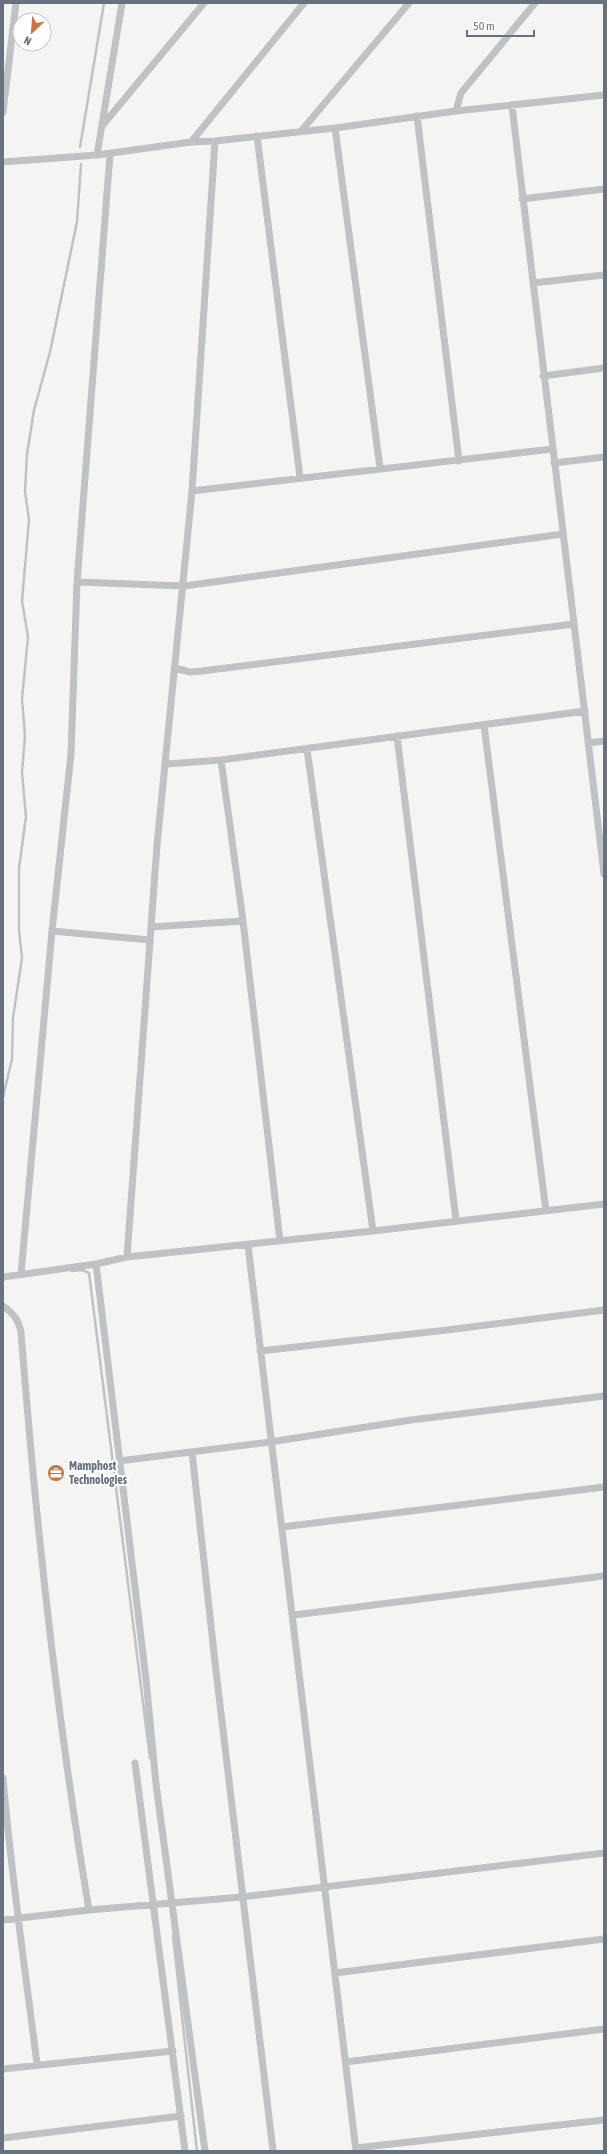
<svg xmlns="http://www.w3.org/2000/svg" width="607" height="2154" font-family="'Asap Condensed',sans-serif">
  <style>
    .lines { fill: none; stroke-linecap: round; stroke-linejoin: round }
    .stream { stroke: #bbc2c8; stroke-width: 2.5 }
    .street { stroke: #bfc2c5; stroke-width: 7 }
    .labels { text-anchor: middle; stroke-width: 4; stroke-linejoin: round; paint-order: stroke }
    .poi-label { font-size: 12px; font-weight: bold; fill: #68717f; stroke: #fff; text-anchor: start }
  </style>
  <rect width="100%" height="100%" fill="#f4f5f2"/>
  <g class="lines">
    <path class="stream" d="M80 147 104 3
      M3 1097 12 1059 13 1018 22 958 19 930V868L26 817 22 772 25 736 22 699 28 637 22 601 29 520 25 491 27 454 34 410 50 352 77 222 81 164
      M72 1271 82 1270 89 1273 150 1758
      M173 1936 197 2151"/>
    <path class="street" d="M512 106 604 874
      M456 111 461 93 535 3
      M3 112 16 3
      M417 116 459 461
      M102 126 204 3
      M335 128 380 468
      M302 130 409 3
      M257 136 300 477
      M191 142 304 3
      M97 155 122 3
      M3 162 97 155 191 142 215 141 335 128 456 111 604 95
      M522 199 604 189
      M533 283 604 275
      M543 376 604 368
      M554 463 604 457
      M192 491 552 449
      M77 582 184 586 563 534
      M175 668 190 672 202 671 574 624
      M484 725 546 1211
      M397 736 456 1220
      M588 743 604 741
      M307 749 373 1231
      M221 760 243 921 280 1241
      M167 764 221 760 585 711
      M151 927 243 921
      M52 931 150 940
      M248 1245 356 2151
      M127 1257 157 845 192 491 215 141
      M96 1264 146 1679 156 1784 205 2151
      M21 1274 52 931 71 754 77 582 110 154
      M3 1277 96 1264 127 1257 373 1231 604 1204
      M3 1306C14 1314 18 1319 21 1332 36 1526 57 1719 89 1910
      M260 1351 447 1330 604 1310
      M192 1452 216 1671 273 2151
      M119 1461 270 1442 411 1420 604 1396
      M282 1527 604 1487
      M294 1615 604 1576
      M135 1763 185 2151
      M3 1778C11 1874 25 1969 37 2064
      M3 1920 89 1910 242 1897 604 1853
      M335 1973 604 1939
      M346 2062 604 2029
      M3 2069 173 2051
      M3 2138 181 2116
      M356 2148 604 2120"/>
  </g>
  <defs>
    <g id="office-disc" transform="scale(0.9)"><circle r="9.5" fill="#cc743b" stroke="#fff"/><path d="M-6-3h4V-5.5h4V-3h4V5H-6ZM-1-4.5V-3h2v-1.5ZM-6 0V1H6V0Z" fill="#fff"/></g>
  </defs>
  <g fill-rule="evenodd">
    <use href="#office-disc" x="56" y="1473"/>
  </g>
  <g class="labels">
    <g class="poi-label">
      <text x="69" y="1470">Mamphost<tspan x="69" dy="14">Technologies</tspan></text>
    </g>
  </g>
  <rect width="607" height="2154" fill="none" stroke="#68717f" stroke-width="8"/>
  <g transform="translate(32 32) rotate(206)"><circle r="19" fill="#ffffff" stroke="#c3c6cc"/>
  <path d="M0-3L7 15L0 10L-7 15Z" fill="#cc743b"/>
  <text y="-6" font-size="11" font-weight="bold" text-anchor="middle" fill="#68717f">N</text>
  </g>
  <path d="M467 30v6h67v-6" fill="none" stroke="#68717f" stroke-width="2"/>
  <text x="473" y="30" font-size="12" fill="#68717f" stroke="#ffffff" stroke-width="3" paint-order="stroke">50 m</text>
</svg>
